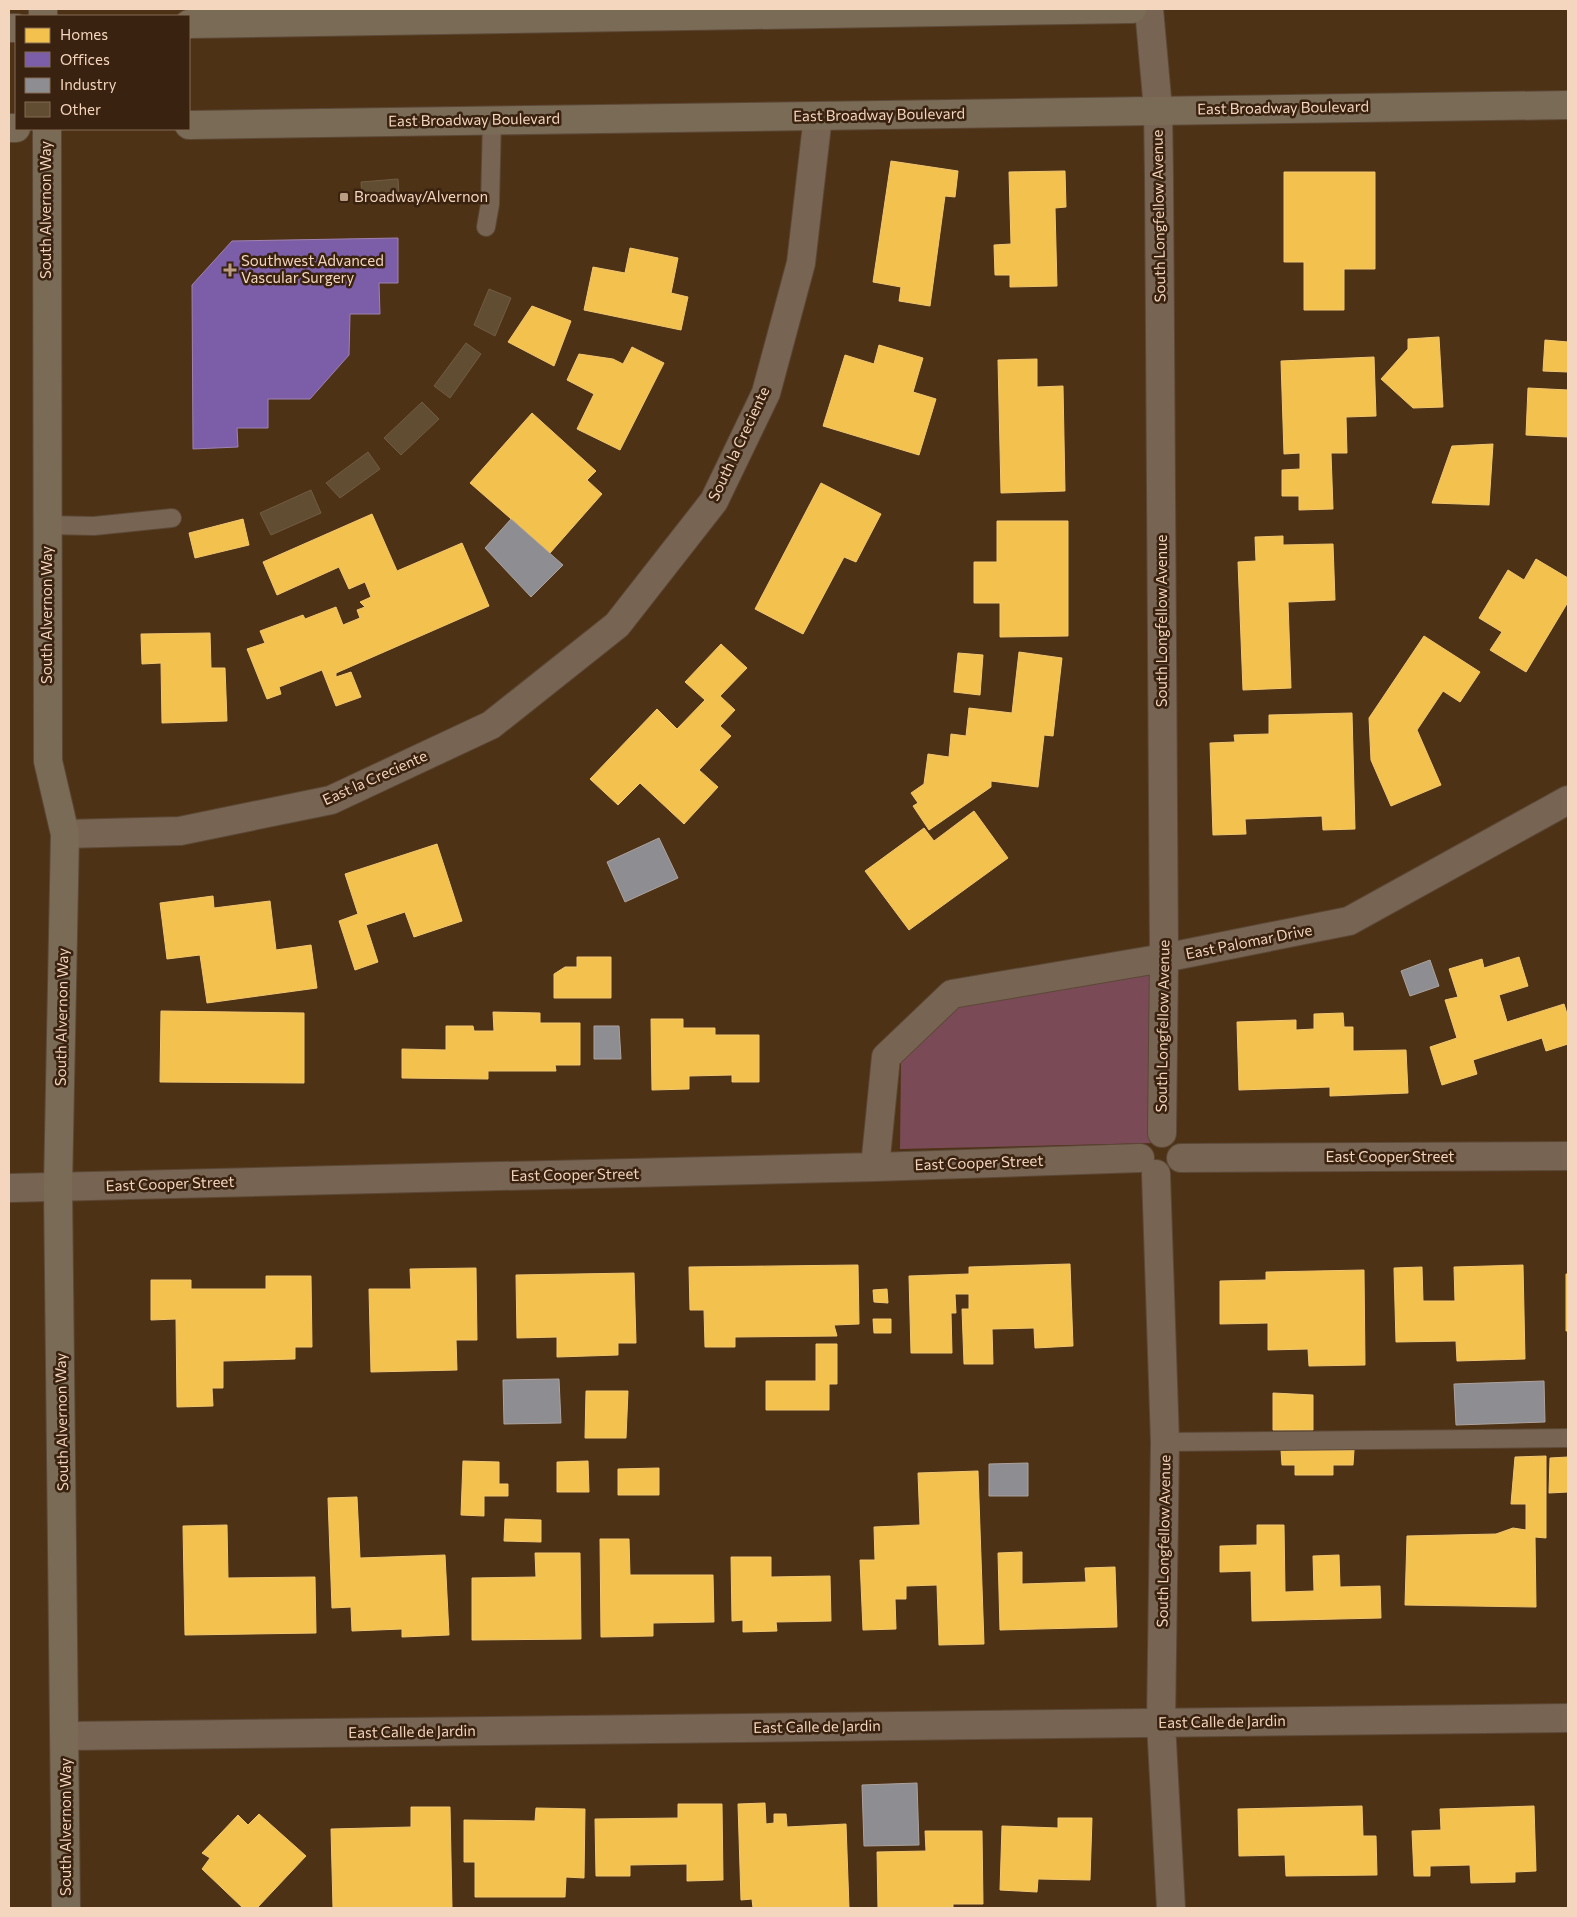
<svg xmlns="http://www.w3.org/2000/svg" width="1577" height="1917" font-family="Commissioner,sans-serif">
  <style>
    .green { fill: #7a4b56 }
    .homes { fill: #f2c14e; stroke: #f3c770 }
    .offices { fill: #7b5ea7; stroke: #9f82ae }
    .industry { fill: #8d8d92; stroke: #aca39f }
    .building { fill: #614d32; stroke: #715c43 }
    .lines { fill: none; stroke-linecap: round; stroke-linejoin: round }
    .service-casing { stroke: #5c4836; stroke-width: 20 }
    .minor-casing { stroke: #5c4836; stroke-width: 30 }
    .primary-casing { stroke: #5c4836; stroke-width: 30 }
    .service { stroke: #786452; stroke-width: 18 }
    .minor { stroke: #786452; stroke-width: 28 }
    .primary { stroke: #7a6b57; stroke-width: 28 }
    .poi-dot { fill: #ba9c83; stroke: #39220f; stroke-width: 2 }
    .labels { text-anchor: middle; stroke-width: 5; stroke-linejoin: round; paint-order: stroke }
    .street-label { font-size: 15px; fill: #f4d5be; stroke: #39220f }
    .poi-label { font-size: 15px; fill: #f4d5be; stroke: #39220f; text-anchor: start }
  </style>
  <rect width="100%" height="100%" fill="#4e3216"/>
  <path class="green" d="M1153 967 1155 1143 900 1149 901 1060 959 1003Z"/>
  <path class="homes" d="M891 161 958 171 955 197 945 196 930 306 899 301 901 287 873 282Z
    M1065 171 1066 207 1055 208 1057 286 1010 287V275H995L994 245 1011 244 1009 172Z
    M1284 172H1375V269H1344V310H1304V262H1284Z
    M630 248 678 258 671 293 688 297 681 330 584 310 593 267 625 273Z
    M532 306 571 321 554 366 508 342Z
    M1439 337 1443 407 1413 408 1381 379 1408 349V339Z
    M1545 340 1568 342V372L1543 371Z
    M879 345 923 358 913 392 936 399 919 455 823 426 845 355 874 364Z
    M632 347 664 363 620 450 577 429 594 394 567 380 579 354 613 359 623 364Z
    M1374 357 1376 416 1346 417 1347 453H1331L1333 509 1299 510V496H1282V470L1300 469V453L1284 454 1281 361Z
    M1037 359V387L1063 386 1065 491 1001 493 998 360Z
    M1528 388 1568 390V437L1526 435Z
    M532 413 596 471 587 480 602 494 550 553 470 483Z
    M1493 444 1489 505 1432 503 1452 446Z
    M821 483 881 514 856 562 844 557 803 634 755 609Z
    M372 514 397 571 462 543 489 606 336 673V677L351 672 361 697 336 706 322 670 279 687 281 694 267 699 247 649 265 643 260 631 303 615 305 619 336 607 343 625 360 618 357 610 365 607 360 602 371 597 365 582 349 589 339 567 277 595 263 562Z
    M243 519 249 545 195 558 189 533Z
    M997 521H1068V636L1000 637V603H974V562H997Z
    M1283 536V545L1333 544 1335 600 1288 602 1291 688 1243 690 1238 562 1256 561 1255 537Z
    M1536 559 1568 578V602L1526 672 1490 650 1502 632 1479 618 1508 570 1524 580Z
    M210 633 211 668H225L227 721 162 723 161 663 142 664 141 634Z
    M1424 636 1480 672 1460 702 1443 691 1417 730 1441 785 1391 806 1371 760 1369 718Z
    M721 644 747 668 720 696 735 710 720 726 731 736 699 770 718 787 684 824 640 783 618 805 590 779 657 709 677 729 705 700 685 682Z
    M1019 652 1062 658 1053 736 1044 735 1038 787 991 781V787L929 830 913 806 918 803 911 793 924 784 928 754 949 757 951 734 966 736 969 708 1012 713Z
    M958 653 983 655 980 695 954 692Z
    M1352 713 1355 829 1323 830 1322 816 1245 819 1246 834 1213 835 1210 743 1235 742 1234 735 1269 734V715Z
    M974 811 1008 858 909 930 865 871 924 828 934 841Z
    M437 844 462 921 414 937 405 912 366 925 378 962 355 970 339 921 358 914 345 874Z
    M213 896 214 908 270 901 276 950 311 945 317 988 207 1003 200 955 167 959 160 903Z
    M577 957H611V998H554V974L565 967H577Z
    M1519 957 1528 986 1499 995 1507 1022 1564 1004 1568 1017V1044L1546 1051 1542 1038 1473 1060 1477 1074 1442 1085 1430 1047 1457 1038 1445 1000 1458 997 1449 969 1482 959 1484 968Z
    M161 1011 304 1013V1083L160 1082Z
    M493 1012 540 1013V1023H580V1065H555L556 1071H488V1079L402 1078V1049L446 1050V1026H473L474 1031H494Z
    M1343 1013 1344 1027H1353V1051L1406 1050 1408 1093 1330 1096V1087L1239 1090 1237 1022 1296 1020V1030L1314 1029V1014Z
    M651 1019H683V1028H715V1035H759V1082H732V1075L689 1076V1089L652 1090Z
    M1070 1264 1073 1346 1035 1348 1034 1328 992 1329 993 1364H964L962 1309H969V1294H955L956 1313H951L952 1353H911L909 1276 969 1274V1267Z
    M858 1265 859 1324 834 1325 837 1336 735 1337V1347H705L704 1310H690L689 1267Z
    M1523 1265 1525 1359 1457 1361 1456 1341 1396 1342 1394 1268 1422 1267 1423 1301H1455L1454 1267Z
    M476 1268 477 1340H456L457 1370 371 1372 369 1289H411L410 1269Z
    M1364 1270 1365 1365 1309 1366 1308 1349 1268 1350V1323L1220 1324V1281L1266 1280V1272Z
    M634 1273 636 1343H618V1355L557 1357V1337L517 1338 516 1275Z
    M1566 1274H1568V1331H1566Z
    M266 1276H311L312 1347H295V1359L223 1361V1388H212L213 1406 177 1407 176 1319 151 1320V1280H191V1289H266Z
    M887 1289 888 1303 874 1302 873 1290Z
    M873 1319H891V1333H874Z
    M816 1344H837V1384H829V1410H766V1381H816Z
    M586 1391H628L626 1438H585Z
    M1273 1393 1313 1395V1430H1273Z
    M1281 1450H1354L1353 1465H1333V1475H1295V1465H1282Z
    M1546 1456V1538L1535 1537 1536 1607 1405 1605 1407 1536 1496 1534 1513 1528 1526 1530V1504H1511L1515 1457Z
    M1568 1457V1492L1549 1493 1550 1458Z
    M463 1461 499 1462V1484H508V1496H484V1516L461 1515Z
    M588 1461 589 1492H557V1462Z
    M659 1468V1495H618V1469Z
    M978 1471 984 1644 939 1645 937 1585 906 1586V1599H895L896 1629 863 1630 860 1560H875L874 1527 920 1525 918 1473Z
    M357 1497 360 1558 445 1555 449 1635 402 1637V1629L352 1631 351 1607 332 1608 328 1498Z
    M505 1519 541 1520V1542L504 1541Z
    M227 1525 228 1578 315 1577 316 1633 185 1635 183 1526Z
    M1257 1525H1284L1285 1592 1314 1591 1313 1556 1339 1555 1340 1587 1380 1586 1381 1618 1252 1621 1251 1571 1220 1572V1546L1257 1545Z
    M600 1539H629L630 1575H713L714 1622 653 1623V1636L601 1637Z
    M1022 1552V1584L1086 1582 1085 1568 1115 1567 1117 1627 1000 1630 998 1553Z
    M535 1553H580L581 1639 472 1640V1578L536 1577Z
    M731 1557H771V1577L830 1576 831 1621 776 1622 777 1631 743 1632V1620L732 1621Z
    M765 1803 766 1824 774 1823V1814H786L787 1827 846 1824 849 1908H753L752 1899 741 1900 738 1804Z
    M678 1804H722L723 1880 687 1881V1864L630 1865V1876H596L595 1819 678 1818Z
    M1362 1806 1363 1836H1376L1377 1875 1286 1876 1285 1855 1239 1856 1238 1809Z
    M1534 1806 1536 1871 1515 1872V1882L1471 1883 1470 1865 1430 1866V1876H1414L1412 1831 1441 1830 1440 1809Z
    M411 1807H450L452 1908H333L331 1829 411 1827Z
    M536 1808 585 1809 584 1878 566 1877 565 1897H475V1862H464V1820L535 1821Z
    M259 1814 306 1856 257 1908H243L202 1869 210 1858 202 1853 238 1815 248 1825Z
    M1058 1818H1092L1090 1880 1038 1879 1037 1892 1000 1890 1002 1826 1058 1828Z
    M925 1831H982L983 1904H953V1908H878L877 1852 926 1851Z"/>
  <path class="offices" d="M398 238V283H379L380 314H350L349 355 310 399H268V428H237L238 447 193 449 192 285 232 241Z"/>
  <path class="industry" d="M511 519 563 565 531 597 485 548Z
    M659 838 678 878 625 902 607 862Z
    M1430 960 1439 986 1410 996 1401 971Z
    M594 1026H619L621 1059H594Z
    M559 1379 561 1423 504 1424 503 1380Z
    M1544 1381 1545 1422 1456 1425 1454 1384Z
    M1028 1463V1496H989V1464Z
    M917 1783 919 1845 864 1846 862 1785Z"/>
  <path class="building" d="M398 179 399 194 362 197 361 182Z
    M489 289 511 298 495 336 474 325Z
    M466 343 481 354 450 398 434 386Z
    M422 402 439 419 401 455 384 438Z
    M368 452 380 469 340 498 326 483Z
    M311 490 321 513 271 535 260 513Z"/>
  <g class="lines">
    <g class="service-casing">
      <path id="service" d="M486 227 490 204 492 120
        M46 525 94 526 172 518
        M1165 1442 1568 1438"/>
    </g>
    <g class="minor-casing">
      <path id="minor" d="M1149 9 1158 109 1159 177 1164 958 1162 1133
        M65 834 180 831 331 800 491 725 617 625 714 501 766 393 801 263 818 116
        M1181 1158 1568 1156
        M875 1167 886 1057 952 994 1164 958 1349 921 1568 800
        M1156 1174 1165 1442 1161 1723 1171 1908
        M9 1188 875 1167 1140 1158
        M66 1736 1568 1718"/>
    </g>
    <g class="primary-casing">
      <path id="primary" d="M43 9V16
        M189 24 1132 9
        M9 28H16
        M189 125 1568 105
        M9 128H16
        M47 129 48 761 65 834 58 1187 66 1908"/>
    </g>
    <use href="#service" class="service"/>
    <use href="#minor" class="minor"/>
    <use href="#primary" class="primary"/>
  </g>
  <g class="poi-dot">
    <rect x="339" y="192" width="10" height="10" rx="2.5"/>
    <path d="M227.5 262.5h5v5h5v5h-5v5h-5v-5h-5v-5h5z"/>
  </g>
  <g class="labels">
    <g class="street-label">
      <text transform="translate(1283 108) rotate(-1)" y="5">East Broadway Boulevard</text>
      <text transform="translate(879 115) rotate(-1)" y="5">East Broadway Boulevard</text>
      <text transform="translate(474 120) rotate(-1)" y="5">East Broadway Boulevard</text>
      <text transform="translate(46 210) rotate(-90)" y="5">South Alvernon Way</text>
      <text transform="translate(1159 216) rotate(-91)" y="5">South Longfellow Avenue</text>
      <text transform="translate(739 444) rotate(-65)" y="5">South la Creciente</text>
      <text transform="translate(47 615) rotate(-90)" y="5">South Alvernon Way</text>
      <text transform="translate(1162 621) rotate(-90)" y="5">South Longfellow Avenue</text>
      <text transform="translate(375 778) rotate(-24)" y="5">East la Creciente</text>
      <text transform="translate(1249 942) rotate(-11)" y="5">East Palomar Drive</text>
      <text transform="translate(62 1017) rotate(-89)" y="5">South Alvernon Way</text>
      <text transform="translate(1163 1026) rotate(-89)" y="5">South Longfellow Avenue</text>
      <text x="1390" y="1162">East Cooper Street</text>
      <text transform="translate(979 1163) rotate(-2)" y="5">East Cooper Street</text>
      <text transform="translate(575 1175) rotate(-1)" y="5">East Cooper Street</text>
      <text transform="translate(170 1184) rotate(-2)" y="5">East Cooper Street</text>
      <text transform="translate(62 1422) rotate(-91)" y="5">South Alvernon Way</text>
      <text transform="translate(1164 1541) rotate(-89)" y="5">South Longfellow Avenue</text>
      <text transform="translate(1222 1722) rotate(-1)" y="5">East Calle de Jardin</text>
      <text transform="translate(817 1727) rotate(-1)" y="5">East Calle de Jardin</text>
      <text transform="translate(412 1732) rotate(-1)" y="5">East Calle de Jardin</text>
      <text transform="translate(66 1827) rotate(-90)" y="5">South Alvernon Way</text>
    </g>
    <g class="poi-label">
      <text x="354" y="202">Broadway/Alvernon</text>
      <text x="241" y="266">Southwest Advanced<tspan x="241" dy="17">Vascular Surgery</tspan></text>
    </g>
  </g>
  <rect width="1577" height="1917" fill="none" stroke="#f4d5be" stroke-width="20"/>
  <rect x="15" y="15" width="175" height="115" fill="#39220f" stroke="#846a55"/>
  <rect x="25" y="28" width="25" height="15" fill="#f2c14e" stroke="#846a55"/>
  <text x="60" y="40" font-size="15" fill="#f4d5be">Homes</text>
  <rect x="25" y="52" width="25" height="15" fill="#7b5ea7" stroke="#846a55"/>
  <text x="60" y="65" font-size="15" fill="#f4d5be">Offices</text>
  <rect x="25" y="78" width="25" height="15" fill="#8d8d92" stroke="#846a55"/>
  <text x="60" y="90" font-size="15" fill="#f4d5be">Industry</text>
  <rect x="25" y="102" width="25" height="15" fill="#614d32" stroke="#846a55"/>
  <text x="60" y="115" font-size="15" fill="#f4d5be">Other</text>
</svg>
